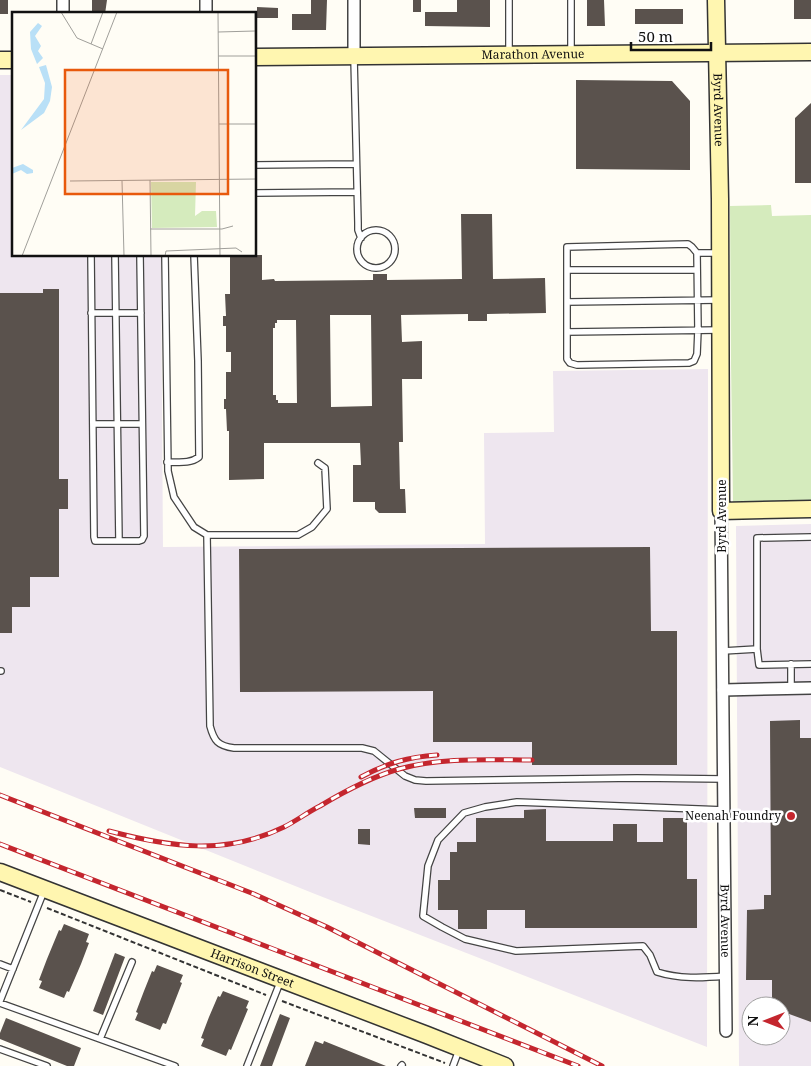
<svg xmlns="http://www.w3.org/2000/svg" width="811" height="1066" font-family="'Noto Serif',serif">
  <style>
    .industrial { fill: #eee6ef; fill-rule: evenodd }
    .green { fill: #d5ebbd }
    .building { fill: #5a524d; fill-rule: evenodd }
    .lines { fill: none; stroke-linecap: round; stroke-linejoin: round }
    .lane-casing { stroke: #444; stroke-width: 8 }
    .street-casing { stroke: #444; stroke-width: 14 }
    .secondary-casing { stroke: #333; stroke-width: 19 }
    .path { stroke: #333; stroke-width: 2; stroke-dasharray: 5 2.5; stroke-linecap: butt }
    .lane { stroke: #fff; stroke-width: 5.5 }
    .street { stroke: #fff; stroke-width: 11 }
    .secondary { stroke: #fff6b0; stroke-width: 16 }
    .rail-casing { stroke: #c4262e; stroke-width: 5 }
    .rail { stroke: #fff; stroke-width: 3; stroke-dasharray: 9; stroke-linecap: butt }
    .poi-dot { fill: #c4262e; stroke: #fff; stroke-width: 2 }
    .labels { text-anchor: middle; stroke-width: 5; stroke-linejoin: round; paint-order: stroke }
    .street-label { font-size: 12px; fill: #111; stroke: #fff }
    .poi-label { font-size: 12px; fill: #111; stroke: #fff; text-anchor: end }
    .inset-road { fill: none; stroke: #a09f9a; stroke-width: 1 }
    .view { fill: #e8590c; fill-opacity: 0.15; stroke: #e8590c; stroke-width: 2.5 }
    .inset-edge { fill: none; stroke: #111; stroke-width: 2.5 }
  </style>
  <rect width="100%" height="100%" fill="#fffdf5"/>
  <path class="industrial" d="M0 75H14V255H161L163 552V547L485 544 484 433 554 432 553 371 708 369 707 1047 315 894 0 767Z
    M811 524V1066H739L736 526ZM751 1006H781V1036H751Z"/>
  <path class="green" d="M771 205 772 216 811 215V500L733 502 731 363 730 206Z"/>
  <path class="building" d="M0 0H8V14H0Z
    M92 0H107L105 14H92Z
    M311 0H327L326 30H292V14H311Z
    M413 0H421V12H413Z
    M457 0H490V27L425 26V12H457Z
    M587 0H604L605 26H587Z
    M794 0H811V19H794Z
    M257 7 278 8V18H257Z
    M635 9H683V24H635Z
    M576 80 672 81 690 101V170L576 169Z
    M811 103V183H795V118Z
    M461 214H492L493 279 545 278 546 313 487 314V321H468V314L401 315 402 342 422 341V379H402L403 442H399L400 489H405L406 513H379L375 509V502H353V465H361L360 443H264V479L229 480V431H227L226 409H224V399H226V372H231V352H226V326H223V316H226L225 294H230V255H262V280L274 279 275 281 373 280V274H387V280L462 279ZM330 315H371L372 406 331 407ZM277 320H296L297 403H278V400H276V395H273V328H275V323H277Z
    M43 289H59V479H68V509H59V577H30V607H12V633H0V293H43Z
    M650 547 651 631H677V765H532V742H433V691L240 692 239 549Z
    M800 720V738H811V1022L781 1011V1006H772V980H746L747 910 764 909V895H771L770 721Z
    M414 808H446V818H415Z
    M546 809V841H613V824H637V842H663V818H687V879H697V928H525V910H487V929H458V910H438V880H450V852H457V842H476V818H524V810Z
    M358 829H370V845L358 844Z
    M64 924 89 934 86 942 89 943 81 964 69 992 67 991 64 998 39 988 42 981 39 980 47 959 59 930 61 931Z
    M115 953 125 957 103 1015 93 1011Z
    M157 965 183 975 180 982 182 983 166 1024 163 1023 160 1030 135 1020 138 1013 136 1012 144 991 152 971 154 972Z
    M223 991 249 1001 246 1008 248 1009 231 1050 229 1049 226 1056 201 1046 204 1039 201 1038 209 1017 218 996 220 997Z
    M280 1014 290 1018 272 1066H260Z
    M6 1018 81 1048 74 1066H67L0 1039V1033Z
    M315 1041 323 1044 324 1041 386 1066H305Z"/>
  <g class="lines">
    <g class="lane-casing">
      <path id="lane" d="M509 0V53
        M571 0V53
        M354 58 358 223V230L361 238
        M255 165 356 164
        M255 193 357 192
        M357 249a19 19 0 1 1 38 0a19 19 0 1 1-38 0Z
        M688 244 692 247 697 253 698 330 697 354 694 361 689 363 577 365 570 363 567 359V247Z
        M697 253H718
        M91 255 94 537 95 541H119L115 255
        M165 255 168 471 174 497 194 527 207 535H298L312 527 327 509 325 468 318 463
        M567 270H697
        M567 302 720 300
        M91 313H141
        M567 332 720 330
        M93 424H142
        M167 462C179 462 190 464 199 457L198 361 194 255
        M207 535 210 726C214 741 218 746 234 748H362L374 751 405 776 415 780 426 781 637 778 724 779
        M811 537 757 538V649L759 665 811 664
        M119 541H139L142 540 144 536 140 255
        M723 651 757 649
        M791 664V689
        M0 671H1
        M724 810 517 802 485 807 464 813 438 840 428 866 423 916 442 927 465 939 516 951 643 946 650 955 657 972C679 979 702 978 725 976
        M0 964 13 969
        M0 1001 44 891
        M0 1003 175 1066
        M100 1039 132 962
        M0 1049 47 1066
        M247 1066 281 980
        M401 1066 402 1065
        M453 1066 459 1050"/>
    </g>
    <g class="street-casing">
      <g id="street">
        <path d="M63 0V14"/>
        <path d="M206 0V14"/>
        <path d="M354 0V56"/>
        <path id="s1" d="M721 511 726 1031"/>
        <path d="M723 690 811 688"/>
      </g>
    </g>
    <g class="secondary-casing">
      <g id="secondary">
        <path id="s2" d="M716 0 720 199 721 511 811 509"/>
        <path id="s3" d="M255 57 811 52"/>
        <path d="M0 60H14"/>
        <path id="s4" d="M0 872 427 1035 505 1066"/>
      </g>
    </g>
    <path class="path" d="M0 890 31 902
      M47 908 266 995
      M282 1001 445 1063"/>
    <use href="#lane" class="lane"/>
    <use href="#street" class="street"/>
    <use href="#secondary" class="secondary"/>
    <g class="rail-casing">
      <path id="rail" d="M361 777C387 763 408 757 437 755
        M0 795 254 894 327 927 602 1066
        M109 831C170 847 225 856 284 827 296 821 308 812 320 806 345 791 371 777 399 769 442 757 488 760 532 760
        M0 844 578 1066"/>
    </g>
    <use href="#rail" class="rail"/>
  </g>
  <circle class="poi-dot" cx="791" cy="816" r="5"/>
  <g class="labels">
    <g class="street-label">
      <text dy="4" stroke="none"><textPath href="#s3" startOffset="278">Marathon Avenue</textPath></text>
      <text dy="4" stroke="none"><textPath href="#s2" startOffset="110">Byrd Avenue</textPath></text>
      <text transform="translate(722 516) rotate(-90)" y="4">Byrd Avenue</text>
      <text dy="4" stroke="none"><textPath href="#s1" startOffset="410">Byrd Avenue</textPath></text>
      <text dy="4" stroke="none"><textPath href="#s4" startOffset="270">Harrison Street</textPath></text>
    </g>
    <g class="poi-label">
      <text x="781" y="820">Neenah Foundry</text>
    </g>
  </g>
  <g transform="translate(12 12)">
    <rect width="244" height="244" fill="#fffdf5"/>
    <path d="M139 170H184L183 204 190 199H204L205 215 140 216Z" fill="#d5ebbd"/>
    <path d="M26 11 30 14 23 24 29 34 26 39 31 46 25 52 19 37 18 20ZM34 53 40 75 38 89 32 101 9 118 32 87 33 71 27 55ZM11 152 21 158V161L15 162 9 158 0 162V156Z" fill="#b9e0f7"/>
    <path class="inset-road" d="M49 0 65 26 91 37M206 0 208 244M243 0 244 108M206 20 243 19M79 32 91 0M206 44H243M207 112H244M138 168 139 244M58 169 244 167M110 169 112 244M138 217H210L221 214M10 244 105 0M153 244 154 239 224 236 230 240"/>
    <path class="view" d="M53 58H216V182H53Z"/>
    <rect width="244" height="244" class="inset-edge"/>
  </g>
  <g transform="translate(766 1021) rotate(270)"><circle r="24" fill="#ffffff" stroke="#a0a0a0"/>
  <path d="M0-4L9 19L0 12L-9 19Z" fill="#c4262e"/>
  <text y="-8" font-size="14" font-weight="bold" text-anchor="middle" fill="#111111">N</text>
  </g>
  <path d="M631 42v8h80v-8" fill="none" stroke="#111111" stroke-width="2.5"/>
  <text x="638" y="42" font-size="15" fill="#111111" stroke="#ffffff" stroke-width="4" paint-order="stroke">50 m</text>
</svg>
